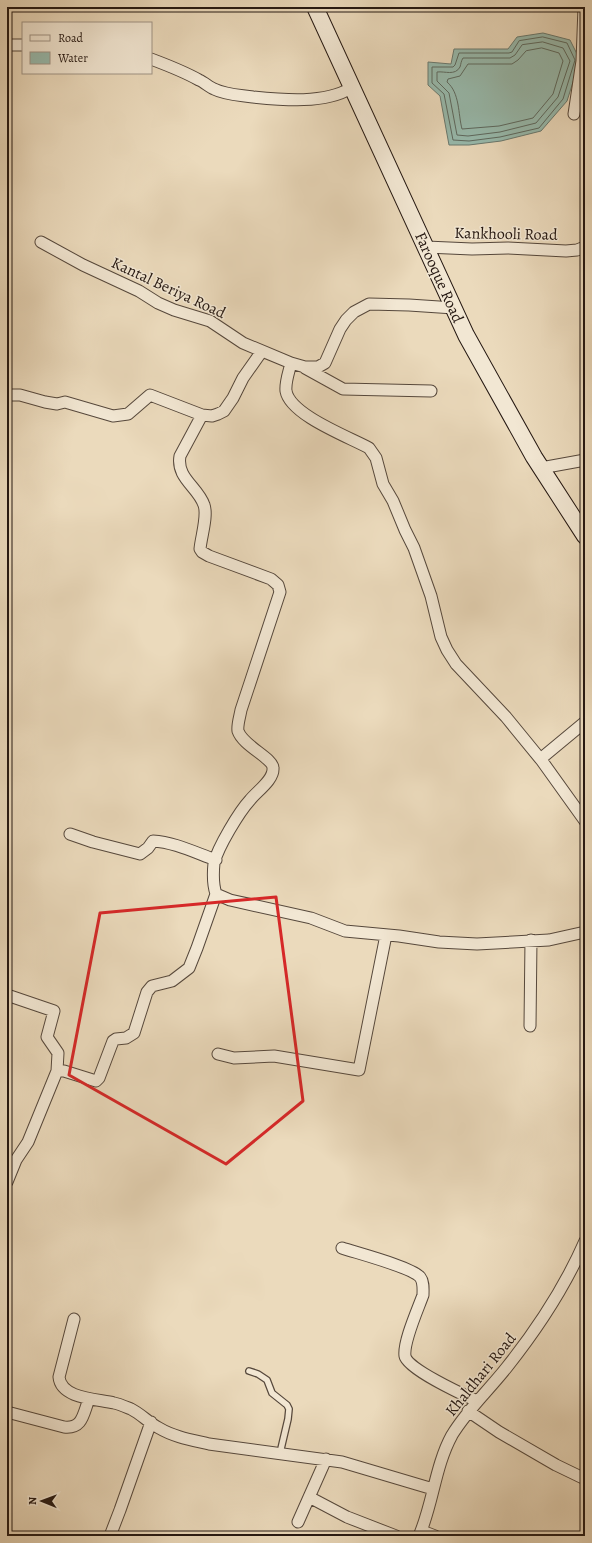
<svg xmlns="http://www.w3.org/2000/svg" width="592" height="1543" font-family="Alegreya,serif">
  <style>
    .water { fill: #98bbae; stroke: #6a7a70 }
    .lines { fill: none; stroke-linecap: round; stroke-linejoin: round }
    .shore { stroke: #5e6a60; stroke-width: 1 }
    .lane-casing { stroke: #56483c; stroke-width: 8 }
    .street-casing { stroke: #56483c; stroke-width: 13 }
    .secondary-casing { stroke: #251812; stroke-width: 18 }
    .lane { stroke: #f2e7d3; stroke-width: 5.5 }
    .street { stroke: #f2e7d3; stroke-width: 11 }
    .secondary { stroke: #f2e7d3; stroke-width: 16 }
    .marked { fill: none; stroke: #d62828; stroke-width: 3; stroke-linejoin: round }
    .labels { text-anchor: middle; stroke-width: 3; stroke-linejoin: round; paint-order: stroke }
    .street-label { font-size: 16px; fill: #251812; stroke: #f2e7d3 }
  </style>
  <rect width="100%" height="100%" fill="#ebdabc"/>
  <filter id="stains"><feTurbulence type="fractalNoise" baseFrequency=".005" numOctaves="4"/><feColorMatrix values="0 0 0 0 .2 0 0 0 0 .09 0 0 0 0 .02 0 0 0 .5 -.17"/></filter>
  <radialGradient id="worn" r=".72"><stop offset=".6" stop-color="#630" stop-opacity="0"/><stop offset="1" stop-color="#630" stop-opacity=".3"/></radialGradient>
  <path class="water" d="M543 33 570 40 580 60 567 101 541 131 501 141 469 145H449L440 96 428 85V62L451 64 454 49H508L517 37Z"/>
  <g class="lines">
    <path class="shore" d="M543 37 567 43 575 60 563 99 539 128 500 137 469 141 453 140 444 94 432 83V67H453L455 65 459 53H509L512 52 519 41Z
      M543 42 563 48 570 61 558 97 536 123 500 132 468 136 457 135 449 93 437 81V72C445 71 455 76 460 67 461 64 461 61 463 58H510L515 55 522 45Z
      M542 48 559 53 563 61 553 94 533 118 499 126 462 129C458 114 460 93 447 82L448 79 460 76 468 64H512L518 60 526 51Z"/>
    <g class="lane-casing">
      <path id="lane" d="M249 1371 258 1374 267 1380 272 1393 287 1405 289 1409 288 1419 280 1453"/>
    </g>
    <g class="street-casing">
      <path id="street" d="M7 45H23
        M151 59C167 65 183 71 199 80 204 82 209 87 214 89 226 95 240 95 253 97 283 100 325 104 351 88
        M574 114 582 61 584 7
        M41 242 83 265 139 291 158 303 174 310 210 321 243 343 291 363 305 367H318L325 363 340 329 346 320 354 312 369 304 409 305 454 308
        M426 247 472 249 508 248 566 251 577 250 585 247
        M291 363C289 372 285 382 286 391 290 415 349 437 369 448L376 458 383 484 393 501 405 530 414 548 431 596 441 637 447 650 456 664 506 717 542 761
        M305 368 343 389 431 391
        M7 395H20L45 402 57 404 65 402 113 416 128 414 150 395 202 415 212 416 218 414 224 411 233 398 243 378 262 351
        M202 415 180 456C176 478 198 487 204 505 208 516 201 537 200 549L202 552 209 556 271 579 278 585 280 592 241 710C240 716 237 725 238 731 243 746 273 758 273 768 274 780 257 791 250 800 239 812 218 847 214 863 213 873 213 885 216 894L230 900 311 918 345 931 399 936 439 942 477 944 549 940 585 932
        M541 468 585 460
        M585 722 544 756 542 761 585 821
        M70 834 93 842 140 854 148 848 153 841C174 842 196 853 216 860
        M7 995 54 1011 47 1037 58 1053 57 1071
        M530 1026 531 940
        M218 1054 234 1058 274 1056 359 1070 386 935
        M7 1182 16 1160 28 1142 57 1071H64L96 1081 99 1078 113 1041 116 1039 126 1038 134 1033 147 992 152 986 172 981 189 968 197 948 216 894
        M342 1248C357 1253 411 1267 420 1277 424 1282 423 1289 423 1295 418 1309 403 1342 405 1356 407 1369 464 1395 477 1401
        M74 1319 59 1377C61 1399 98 1399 114 1403 119 1404 126 1407 131 1409 141 1414 149 1423 159 1428 174 1437 192 1440 209 1444L342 1462 433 1489
        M468 1411 499 1432 556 1465 585 1479
        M7 1412 64 1427C83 1429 83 1414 89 1399
        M309 1497 347 1517 396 1536
        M298 1522 326 1459
        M422 1531 435 1536
        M110 1536 120 1510 151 1422
        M419 1536C433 1504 435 1466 452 1435 467 1410 489 1390 507 1367 538 1328 565 1287 585 1241"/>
    </g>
    <g class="secondary-casing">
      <path id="secondary" d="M315 7 466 335 534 457 585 536"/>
    </g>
    <use href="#lane" class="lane"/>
    <use href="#street" class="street"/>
    <use href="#secondary" class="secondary"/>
  </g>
  <path class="marked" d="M276 897 303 1101 226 1164 69 1075 100 913Z"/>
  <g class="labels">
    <g class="street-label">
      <text transform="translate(506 233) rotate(1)" y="6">Kankhooli Road</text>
      <text transform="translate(440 277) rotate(66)" y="6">Farooque Road</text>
      <text transform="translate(169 287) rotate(25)" y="6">Kantal Beriya Road</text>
      <text transform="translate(480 1374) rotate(-51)" y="6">Khaldhari Road</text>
    </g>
  </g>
  <rect width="592" height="1543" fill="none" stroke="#ebdabc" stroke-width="24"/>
  <rect x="8" y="8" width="576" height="1527" fill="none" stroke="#251812" stroke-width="2"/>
  <rect x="12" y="12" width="568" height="1519" fill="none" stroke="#251812"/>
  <rect x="22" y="22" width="130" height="52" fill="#f2e7d3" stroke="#a09486"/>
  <rect x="30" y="35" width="20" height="6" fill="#f2e7d3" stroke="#a09486"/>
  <text x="58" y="42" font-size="12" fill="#251812">Road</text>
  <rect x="30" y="52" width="20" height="12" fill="#98bbae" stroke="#a09486"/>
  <text x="58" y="62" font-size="12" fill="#251812">Water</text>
  <g transform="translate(42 1501) rotate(271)" stroke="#f2e7d3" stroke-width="3" paint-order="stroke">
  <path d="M0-3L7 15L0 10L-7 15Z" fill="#251812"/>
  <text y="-6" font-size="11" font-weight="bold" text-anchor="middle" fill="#251812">N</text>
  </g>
  <rect width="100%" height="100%" filter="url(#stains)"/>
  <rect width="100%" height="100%" fill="url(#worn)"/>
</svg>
